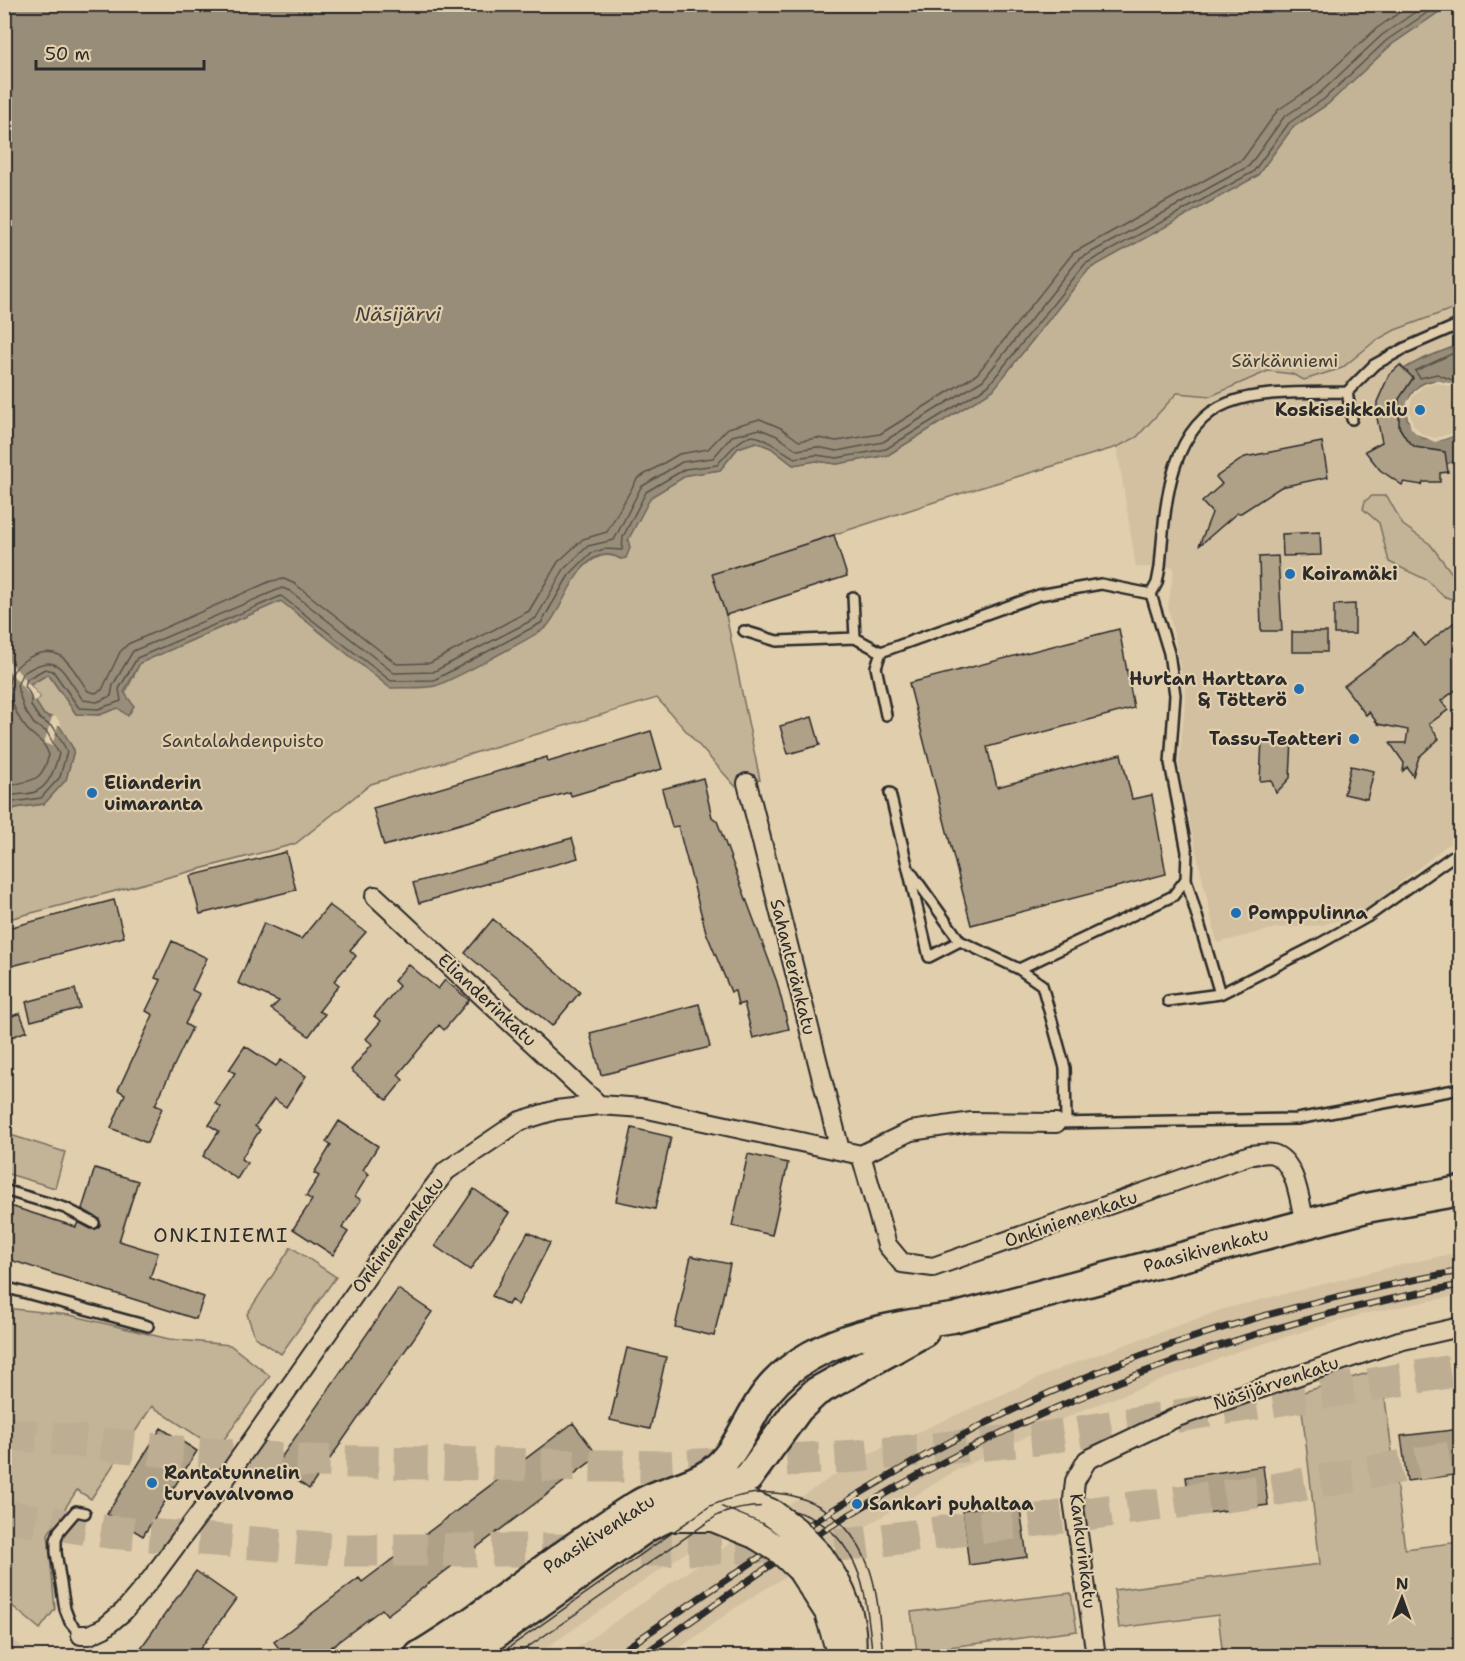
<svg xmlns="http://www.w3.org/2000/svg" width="1465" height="1661" font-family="'Shantell Sans',sans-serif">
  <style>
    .built { fill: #d2c0a1 }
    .green { fill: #c3b397; stroke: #776f61; stroke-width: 1.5 }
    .water { fill: #988d79; stroke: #6c665a; stroke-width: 1.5 }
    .pier { fill: #e1ceac }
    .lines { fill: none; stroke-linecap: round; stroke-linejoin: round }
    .shore { stroke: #57524a; stroke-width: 1.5 }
    .building { fill: #afa088; stroke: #2b2b2b; stroke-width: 1.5 }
    .highway-tunnel { stroke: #bdad92; stroke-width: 33; stroke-dasharray: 33 16; stroke-linecap: butt }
    .lane-casing { stroke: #2b2b2b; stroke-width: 14 }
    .street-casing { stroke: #2b2b2b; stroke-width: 22 }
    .secondary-casing { stroke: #2b2b2b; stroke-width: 30 }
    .primary-casing { stroke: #2b2b2b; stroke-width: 33 }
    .lane { stroke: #e1ceac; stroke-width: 9 }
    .street { stroke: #e1ceac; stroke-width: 18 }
    .secondary { stroke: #e1ceac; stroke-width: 26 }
    .primary { stroke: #e1ceac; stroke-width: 28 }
    .tram { stroke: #2b2b2b; stroke-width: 1.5 }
    .rail-casing { stroke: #2b2b2b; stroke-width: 7 }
    .rail { stroke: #e1ceac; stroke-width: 4.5; stroke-dasharray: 14; stroke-linecap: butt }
    .secondary-bridge-casing { stroke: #2b2b2b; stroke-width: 30; stroke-linecap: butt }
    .secondary-bridge { stroke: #e1ceac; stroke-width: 26 }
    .poi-dot { fill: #1f6fb2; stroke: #e1ceac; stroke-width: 2 }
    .labels { text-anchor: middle; stroke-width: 4.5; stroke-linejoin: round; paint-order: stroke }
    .park-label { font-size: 18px; fill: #423f3b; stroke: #e1ceac }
    .poi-label { font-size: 18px; font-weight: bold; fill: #2b2b2b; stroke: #e1ceac; text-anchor: start }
    .street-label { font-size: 18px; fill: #2b2b2b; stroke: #e1ceac }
    .water-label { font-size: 20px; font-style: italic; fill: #413f3b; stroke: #e1ceac }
    .neighbourhood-label { font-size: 20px; letter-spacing: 1.5px; fill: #2b2b2b; stroke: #e1ceac }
  </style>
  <rect width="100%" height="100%" fill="#e1ceac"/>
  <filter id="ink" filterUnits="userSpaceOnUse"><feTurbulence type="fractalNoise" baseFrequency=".0167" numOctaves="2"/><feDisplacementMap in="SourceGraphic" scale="12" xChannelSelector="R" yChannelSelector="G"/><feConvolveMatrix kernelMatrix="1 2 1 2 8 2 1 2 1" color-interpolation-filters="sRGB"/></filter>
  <g filter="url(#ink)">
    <path class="built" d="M1449 5H1460V835L1361 914 1322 925 1276 928 1217 943 1182 788 1179 763 1186 694 1168 606 1174 567H1136L1117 447 1122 444 1423 24Z
      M1460 1252V1295L1363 1314 1239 1351 1080 1411 955 1471 738 1606 669 1656H565L693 1568 862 1457 1066 1366 1224 1309 1395 1266Z
      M700 1530 710 1536 534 1656H487L640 1545 661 1535Z
      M5 1634 35 1656H5Z"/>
    <path class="green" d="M1449 5H1460V306L1395 330 1375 341 1342 368 1304 380 1292 374 1268 371 1211 396 1177 393 1137 437 1117 447 959 494 713 574 726 615 760 780 735 786 657 698 371 784 295 844 5 920 4 819 15 808 44 804 66 780 74 750 52 717 44 715 35 702 30 685 48 674 76 714 99 715 118 708 140 663 281 601 390 687 546 628C559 604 586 539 621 559L630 548 628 540 650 497 687 475 720 470 738 448 756 442 771 448 793 465 816 461 837 464 888 455 993 390 1089 269 1257 176 1293 127 1328 104 1391 45Z
      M1372 496H1387L1403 525 1430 544 1460 584V597L1455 600 1443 596 1427 580 1389 562 1379 523 1363 509 1365 501Z
      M4 1133 65 1152 55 1188 5 1173Z
      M291 1247 336 1277 281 1354 255 1337 247 1314Z
      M5 1308 70 1315 169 1339 230 1345 270 1376 217 1449 152 1406 91 1499 77 1490 48 1534 55 1609 40 1629 5 1600Z
      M1381 1369 1405 1549 1460 1542 1458 1590 1460 1656H1223L1218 1615 1119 1628 1114 1590 1320 1564 1300 1393Z
      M1071 1593 1077 1631 917 1651 911 1612Z"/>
    <path class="water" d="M5 5H1449L1391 45 1328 104 1293 127 1257 176 1089 269 993 390 888 455 837 464 816 461 793 465 771 448 756 442 738 448 720 470 687 475 651 497 628 540 630 548 626 558 621 559C579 536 565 612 545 628 535 636 447 683 435 686 422 689 404 687 390 688L281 601 140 663 124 692 134 706 128 716 118 708 99 715 76 714 48 674 30 685 40 697 36 702 44 715C59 719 66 737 74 750L66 780 44 804 15 808 5 819Z
      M1460 344V392C1447 377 1422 376 1411 395 1407 401 1408 412 1407 419L1422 438 1442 440 1460 434V459L1447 464C1436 457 1423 452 1413 445 1388 428 1400 394 1404 369 1420 358 1442 352 1460 344Z"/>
    <path class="pier" d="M1436 380 1454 384 1460 395 1452 387 1436 383 1422 387 1412 398 1409 411 1414 426 1423 435 1435 438 1457 432 1450 437 1435 442 1417 434 1411 428 1406 411 1407 402 1416 389Z
      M5 656 40 697 35 702 5 666Z
      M52 717H56L62 725H58L52 746 44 743Z"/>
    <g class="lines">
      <path class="shore" d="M1460 350 1415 371 1420 378 1437 374 1460 383
        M4 788C30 778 40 787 49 755 44 739 35 739 26 728 17 717 12 704 9 691 3 668 40 644 59 655 71 662 80 680 88 691L95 693 102 690 120 652 128 644 271 581 284 579 295 584 397 664 430 663 529 611 558 562 583 539 607 532 637 479 679 454 708 449 728 428 760 419 781 428 799 441 817 438 837 441 880 434 977 374 1073 253 1243 159 1278 110 1314 86 1377 28 1412 4
        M4 799C15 791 27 797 37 791 51 784 55 766 59 754L47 732 34 724 24 709 17 686 22 674C59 648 62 672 83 700L97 702 111 696 113 685 133 651 282 588 290 591 394 673 433 672 536 618 564 569 588 546 614 540 641 487 682 462 713 458 732 436 760 429 777 436 797 450 817 447 837 451 883 442 983 380 1079 259 1249 166 1284 117 1320 93 1382 35 1427 4
        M4 810 13 802 41 798 60 777 67 751 54 728 40 719 31 706V696L25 686 27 679 45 669 53 671 79 708 98 709 121 701 119 689 137 658 281 596 391 681 434 680 541 623 569 575 591 553 605 549 622 550 623 537 646 492 685 469 717 465C754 422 753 434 795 458L816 455 837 458 886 449 988 386 1085 264 1253 172 1289 123 1324 99 1387 40 1440 4"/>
    </g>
    <path class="building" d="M1400 365 1413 378 1399 399V427L1407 440 1415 447 1445 452 1448 472 1440 473V482H1423L1422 485 1404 482 1402 485 1380 470 1365 451 1382 442 1377 418V402L1389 375Z
      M1322 442 1328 477 1281 487 1241 513H1237L1199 546 1212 513 1202 502 1222 484 1216 477 1245 457Z
      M1320 532 1321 555 1283 556 1282 534Z
      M834 535 847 576 726 615 712 574Z
      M1278 556 1282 631H1261L1259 557Z
      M1355 604V634H1334V605Z
      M1461 617V686L1441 701 1448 710 1429 724 1439 739 1419 757 1413 776 1407 767 1403 771 1404 763 1390 743H1406L1408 730 1378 724 1369 712 1366 715 1344 686 1414 633 1424 646Z
      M1119 629 1134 708 987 747 997 787 1121 754 1132 799 1152 795 1166 874 971 925 909 683Z
      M1292 632H1327V652H1292Z
      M812 717 820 745 788 754 780 726Z
      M651 731 662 769 571 796 570 792 384 846 373 808 547 757 548 762Z
      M1262 739 1292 740 1290 778 1276 793 1271 780 1260 781Z
      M1351 766 1374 771 1367 799 1344 794Z
      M703 778 712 817 717 821 777 982 789 1029 753 1038 744 1003 738 1005 735 991 731 992 706 932 678 826 672 827 662 789Z
      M572 838 578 858 419 903 413 883Z
      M286 852 296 890 200 914 190 876Z
      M114 900 124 937 4 968V929Z
      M329 905 366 932 350 950 356 956 334 981 339 985 319 1011 325 1014 309 1036 271 1009 279 1001 238 983 264 923 301 939Z
      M493 919 580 992 552 1026 465 953Z
      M172 941 207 958 192 990 200 994 185 1024 192 1028 155 1105 162 1108 147 1143 111 1128 125 1094 118 1090 153 1015 146 1011 161 980 155 978Z
      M408 964 438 989 445 980 469 1000 444 1030 439 1025 398 1075 403 1080 387 1100 351 1070 372 1044 366 1039 381 1021 374 1016 399 986 394 981Z
      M75 989 80 1008 31 1021 26 1002Z
      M699 1004 710 1047 601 1075 590 1033Z
      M20 1013 27 1031 4 1040V1019Z
      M245 1046 276 1066 281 1060 306 1076 286 1107 274 1099 255 1126 260 1130 241 1159 247 1163 237 1179 203 1156 219 1131 209 1125 221 1107 215 1103 235 1073 229 1070Z
      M339 1121 378 1146 363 1170 369 1174 355 1196 361 1200 342 1228 348 1232 333 1255 293 1229 312 1200 306 1196 319 1176 314 1173 331 1145 326 1142Z
      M632 1128 671 1137 655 1209 616 1201Z
      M748 1154 788 1163 772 1235 732 1226Z
      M95 1168 138 1181 119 1241 158 1253 150 1278 204 1297 196 1319 4 1258V1204L76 1227 78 1222 91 1229 98 1228 99 1219 82 1209Z
      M474 1189 509 1213 470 1270 435 1246Z
      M528 1232 550 1243 518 1305 511 1300 508 1305 492 1296Z
      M691 1256 730 1264 714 1336 675 1327Z
      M398 1289 432 1312 309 1489 276 1465Z
      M627 1348 666 1357 650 1429 610 1420Z
      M573 1423 598 1456 387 1615 382 1609 319 1656H285L274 1642 359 1578 362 1582Z
      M161 1428 197 1451 143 1536 107 1514Z
      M1461 1429V1474L1407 1481 1401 1436Z
      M1263 1466 1268 1505 1191 1515 1186 1477Z
      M1019 1502 1027 1557 969 1565 962 1510Z
      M196 1571 236 1599 195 1656H135Z"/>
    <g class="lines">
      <path class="highway-tunnel" d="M4 1433 177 1452 308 1461 664 1467 857 1456 1037 1439 1460 1370
        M4 1516 108 1532 346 1550H648L852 1544 1272 1490 1460 1456"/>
      <g class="lane-casing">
        <path id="lane" d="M1347 392 1352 419
          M1151 594 1157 583 1160 567C1165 511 1167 427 1228 403 1261 390 1312 393 1347 392L1374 365 1405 348 1460 324
          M853 597 855 638
          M744 631 777 641 855 638 881 652 1039 595 1101 584 1151 594 1169 653 1175 695 1170 763 1187 852 1186 879 1173 896 1019 969
          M881 652 876 667 886 715
          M890 793 929 957 960 941
          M910 871 960 941 1019 969 1042 985 1065 1068 1066 1123
          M1186 879 1220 994
          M1168 1001 1220 994 1319 944 1367 917 1460 851
          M1056 1123 1297 1119 1460 1089
          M4 1190 65 1208 94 1223
          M4 1287 148 1326
          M81 1635 70 1622 65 1609 56 1552V1540L59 1531 76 1511 85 1513"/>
      </g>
      <g class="street-casing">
        <path id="street" d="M747 783 840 1150
          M375 896 599 1105
          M861 1155 887 1245 902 1263 933 1267 1250 1155C1256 1155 1267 1152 1273 1154 1297 1161 1300 1205 1305 1224
          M81 1635H89L104 1628 124 1611 151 1579 223 1482 387 1248 446 1171 520 1121 556 1110 599 1105 643 1108 861 1155 911 1131 972 1122 1056 1123
          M1096 1656 1073 1500 1075 1481 1087 1460 1177 1417 1399 1341 1460 1327"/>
      </g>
      <g class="secondary-casing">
        <path id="secondary" d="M706 1490 722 1492 770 1512
          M666 1518H713L755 1535
          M820 1556C842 1587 856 1617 852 1656
          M800 1569 828 1612 841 1656"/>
      </g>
      <g class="primary-casing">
        <path id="primary" d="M419 1656C494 1611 561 1552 636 1506 659 1491 688 1488 710 1473 736 1455 745 1424 762 1399 803 1339 886 1327 953 1318L1366 1208 1460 1191
          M464 1656 647 1527 748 1478 798 1409 816 1392 924 1332"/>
      </g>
      <use href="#lane" class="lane"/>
      <use href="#street" class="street"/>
      <use href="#secondary" class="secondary"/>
      <use href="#primary" class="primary"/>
      <path class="tram" d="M497 1656 710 1506C778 1476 843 1498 870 1570 879 1597 880 1629 883 1656
        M515 1656 718 1515C767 1497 824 1507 851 1557 868 1586 868 1624 873 1656"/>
      <g class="rail-casing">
        <path id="rail" d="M615 1656C761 1555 907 1453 1072 1383 1196 1330 1328 1295 1460 1271
          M641 1656C700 1616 757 1572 818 1534 1015 1410 1231 1327 1460 1285"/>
      </g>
      <use href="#rail" class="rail"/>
      <g class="secondary-bridge-casing">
        <path id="secondary-bridge" d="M772 1513 795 1530 820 1556
          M755 1535 781 1551 800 1569"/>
      </g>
      <use href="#secondary-bridge" class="secondary-bridge"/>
    </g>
  </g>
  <g class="poi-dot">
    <circle cx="1420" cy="410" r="6"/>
    <circle cx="1290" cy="574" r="6"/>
    <circle cx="1299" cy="689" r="6"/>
    <circle cx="1354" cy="739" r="6"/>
    <circle cx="92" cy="793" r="6"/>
    <circle cx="1236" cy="913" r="6"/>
    <circle cx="152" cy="1483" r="6"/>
    <circle cx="857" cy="1504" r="6"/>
  </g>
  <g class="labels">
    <g class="park-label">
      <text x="1285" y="367">Särkänniemi</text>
      <text x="243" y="747">Santalahdenpuisto</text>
    </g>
    <g class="poi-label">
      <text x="1408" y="416" text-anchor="end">Koskiseikkailu</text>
      <text x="1302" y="580">Koiramäki</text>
      <text x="1287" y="685" text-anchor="end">Hurtan Harttara<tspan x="1287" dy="21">&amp; Tötterö</tspan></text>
      <text x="1342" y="745" text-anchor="end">Tassu-Teatteri</text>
      <text x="104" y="789">Elianderin<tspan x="104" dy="21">uimaranta</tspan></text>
      <text x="1248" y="919">Pomppulinna</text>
      <text x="164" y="1479">Rantatunnelin<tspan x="164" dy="21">turvavalvomo</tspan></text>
      <text x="869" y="1510">Sankari puhaltaa</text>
    </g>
    <g class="street-label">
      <text transform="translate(793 967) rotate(76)" y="6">Sahanteränkatu</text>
      <text transform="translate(487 1000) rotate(43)" y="6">Elianderinkatu</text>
      <text transform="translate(1071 1219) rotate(-19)" y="6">Onkiniemenkatu</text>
      <text transform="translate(398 1235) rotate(-53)" y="6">Onkiniemenkatu</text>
      <text transform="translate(1206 1250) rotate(-15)" y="6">Paasikivenkatu</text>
      <text transform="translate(1276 1383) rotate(-19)" y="6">Näsijärvenkatu</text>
      <text transform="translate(599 1534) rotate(-33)" y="6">Paasikivenkatu</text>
      <text transform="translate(1083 1551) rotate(83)" y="6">Kankurinkatu</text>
    </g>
    <g class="water-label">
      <text x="398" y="321">Näsijärvi</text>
    </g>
    <g class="neighbourhood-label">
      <text x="221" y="1242">ONKINIEMI</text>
    </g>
  </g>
  <rect width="1465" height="1661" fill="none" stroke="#e1ceac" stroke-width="24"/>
  <rect x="12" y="12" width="1441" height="1637" fill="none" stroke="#2b2b2b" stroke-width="2" filter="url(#ink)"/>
  <g transform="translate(1402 1598) rotate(1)" stroke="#e1ceac" stroke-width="4.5" paint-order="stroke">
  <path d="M0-4.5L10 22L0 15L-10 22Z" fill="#2b2b2b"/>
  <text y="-9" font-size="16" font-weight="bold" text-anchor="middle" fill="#2b2b2b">N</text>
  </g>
  <path d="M36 60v9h168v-9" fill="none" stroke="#2b2b2b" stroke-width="3"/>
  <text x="45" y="60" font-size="18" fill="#2b2b2b" stroke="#e1ceac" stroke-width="4.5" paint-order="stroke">50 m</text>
</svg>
